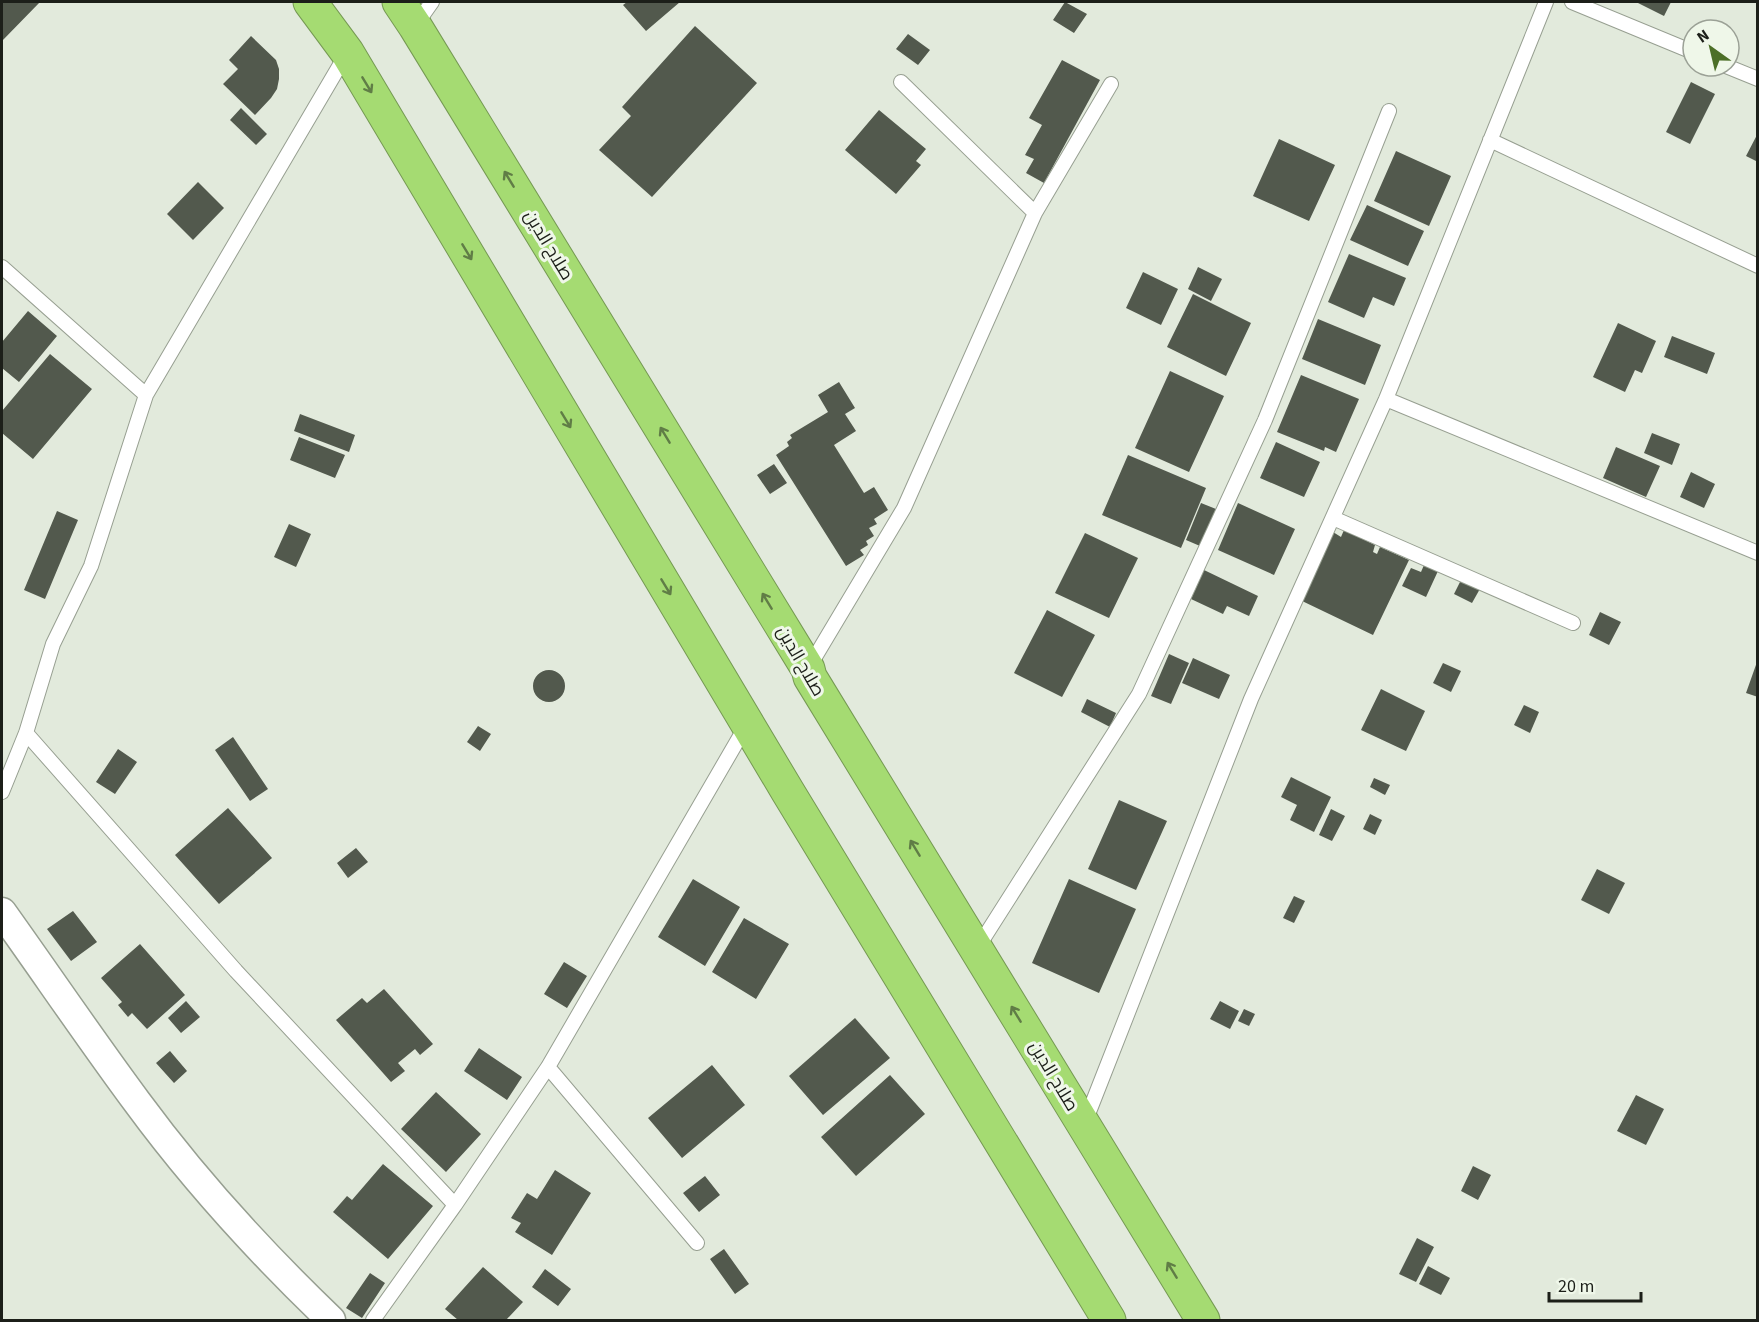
<svg xmlns="http://www.w3.org/2000/svg" width="1759" height="1322" font-family="'Source Sans 3',Cairo,sans-serif">
  <style>
    .building { fill: #52594d }
    .lines { fill: none; stroke-linecap: round; stroke-linejoin: round }
    .lane-casing { stroke: #979f91; stroke-width: 16 }
    .street-casing { stroke: #979f91; stroke-width: 31 }
    .highway-casing { stroke: #759953; stroke-width: 35 }
    .lane { stroke: #fff; stroke-width: 14 }
    .street { stroke: #fff; stroke-width: 28 }
    .highway { stroke: #a5db72; stroke-width: 33 }
    .oneway { stroke: #607d46 }
    .labels { text-anchor: middle; stroke-width: 6; stroke-linejoin: round; paint-order: stroke }
    .street-label { font-size: 18px; fill: #1c1f19; stroke: #eff7e9 }
  </style>
  <rect width="100%" height="100%" fill="#e2eadc"/>
  <path class="building" d="M2 2H40L2 41Z
    M627 2H680L646 31 623 5Z
    M1065 2 1087 14 1074 33 1053 20Z
    M1636 2H1671L1664 16Z
    M695 26 757 83 652 197 599 150 631 116 622 107Z
    M908 34 930 50 918 65 896 49Z
    M251 36 276 60 279 69V79L277 89 271 98 255 115 223 84 238 69 229 60Z
    M1062 60 1100 80 1044 183 1026 173 1034 159 1025 155 1042 125 1029 118Z
    M1691 82 1715 94 1690 144 1666 132Z
    M241 108 267 134 256 145 230 120Z
    M879 110 926 149 916 161 921 165 896 194 845 150Z
    M1758 133V162L1746 156Z
    M1279 139 1335 165 1309 221 1253 196Z
    M1396 151 1451 176 1429 226 1374 201Z
    M198 182 224 208 193 240 167 214Z
    M1367 205 1424 231 1408 266 1350 240Z
    M1349 254 1406 278 1394 306 1373 297 1364 318 1328 302Z
    M1198 267 1222 279 1211 301 1188 289Z
    M1143 272 1178 289 1161 325 1126 308Z
    M1193 294 1251 323 1226 376 1167 347Z
    M28 311 57 336 19 382 2 368V342Z
    M1318 319 1381 345 1365 385 1302 359Z
    M1618 323 1656 341 1642 373 1635 370 1625 392 1593 377Z
    M1672 336 1715 353 1707 374 1664 357Z
    M50 354 92 389 33 459 2 433V411Z
    M1170 371 1224 396 1189 472 1135 448Z
    M1301 375 1359 399 1336 452 1325 447 1324 451 1277 432Z
    M839 382 855 408 845 414 856 431 834 445 864 493 874 487 888 510 874 519 877 524 869 528 874 536 866 541 868 545 860 550 864 555 846 566 776 455 789 446 787 442 792 438 790 435 828 412 818 395Z
    M300 414 355 435 349 452 294 431Z
    M1652 433 1680 444 1672 465 1644 453Z
    M299 437 345 455 335 478 290 460Z
    M1276 442 1320 462 1304 497 1260 478Z
    M1616 447 1660 466 1646 497 1603 478Z
    M1128 455 1206 488 1181 548 1102 515Z
    M774 464 787 483 770 494 757 475Z
    M1691 472 1715 484 1704 508 1680 497Z
    M1201 503 1216 509 1200 546 1186 540Z
    M1238 503 1295 529 1274 575 1218 550Z
    M57 511 78 520 45 599 24 590Z
    M289 524 311 534 296 567 274 557Z
    M1344 530 1375 545 1373 552 1377 554 1380 547 1409 560 1373 635 1300 600 1333 532 1341 537Z
    M1085 533 1138 558 1109 618 1055 593Z
    M1424 565 1438 571 1426 597 1402 586 1411 568 1421 572Z
    M1204 570 1258 596 1249 616 1227 606 1223 614 1191 599Z
    M1462 578 1481 587 1472 603 1454 594Z
    M1047 610 1095 635 1062 697 1014 673Z
    M1600 612 1621 622 1609 645 1589 635Z
    M1169 654 1189 663 1171 704 1151 696Z
    M1193 658 1230 675 1219 699 1182 683Z
    M1757 662H1758V697L1746 693Z
    M1443 663 1461 671 1451 692 1433 683Z
    M533 686a16 16 0 1 1 32 0a16 16 0 1 1-32 0Z
    M1381 689 1425 711 1406 751 1361 730Z
    M1087 699 1116 713 1110 727 1081 712Z
    M1524 705 1539 712 1530 733 1514 725Z
    M478 726 491 734 480 751 467 742Z
    M233 737 268 789 250 801 215 750Z
    M118 749 137 762 115 794 96 782Z
    M1291 777 1331 797 1314 832 1290 820 1297 805 1281 797Z
    M1374 778 1390 785 1385 795 1370 787Z
    M1119 800 1167 821 1136 890 1088 869Z
    M228 808 272 858 219 904 175 855Z
    M1331 809 1345 816 1332 841 1319 835Z
    M1370 814 1382 820 1375 835 1363 829Z
    M356 848 368 862 348 878 337 863Z
    M1597 869 1625 883 1609 914 1581 900Z
    M693 879 740 907 705 966 658 937Z
    M1069 879 1136 909 1099 993 1032 963Z
    M1294 896 1305 901 1294 923 1283 918Z
    M73 911 97 942 71 961 47 929Z
    M744 918 789 944 756 999 712 972Z
    M140 944 185 995 147 1029 132 1013 128 1017 118 1005 122 1002 101 978Z
    M564 962 587 976 567 1008 544 994Z
    M384 989 433 1044 420 1055 415 1049 398 1063 405 1071 391 1082 336 1020 362 998 367 1003Z
    M186 1001 200 1017 181 1033 168 1018Z
    M1220 1001 1239 1011 1230 1029 1210 1019Z
    M1244 1009 1255 1014 1249 1026 1238 1021Z
    M855 1018 890 1058 823 1115 789 1076Z
    M479 1048 522 1077 507 1100 464 1071Z
    M170 1051 187 1071 174 1083 156 1063Z
    M712 1065 745 1105 682 1158 648 1118Z
    M890 1075 925 1114 856 1176 821 1137Z
    M436 1092 481 1134 446 1172 401 1129Z
    M1636 1095 1664 1109 1646 1145 1617 1131Z
    M383 1164 433 1206 388 1259 333 1212 347 1196 352 1200Z
    M1473 1166 1491 1175 1478 1200 1461 1191Z
    M555 1170 591 1193 552 1255 515 1232 521 1223 511 1218 527 1193 537 1199Z
    M705 1176 720 1195 699 1212 683 1193Z
    M1417 1238 1434 1247 1416 1282 1399 1274Z
    M724 1249 749 1284 735 1294 710 1259Z
    M1428 1266 1450 1278 1441 1295 1419 1284Z
    M483 1267 523 1302 506 1320H458L445 1309Z
    M545 1269 571 1289 558 1306 532 1287Z
    M370 1273 385 1283 362 1318 346 1308Z"/>
  <g class="lines">
    <g class="lane-casing">
      <path id="lane" d="M1572 2 1693 52
        M415 26 432 2
        M1726 66 1758 79
        M901 82 1035 213
        M1490 140 1758 266
        M2 267 146 395
        M1386 399 1758 553
        M1333 518 1573 623
        M809 667 904 508 1035 213 1111 84
        M26 733 236 971 455 1205
        M2 792 26 733 53 644 91 566 146 395 347 53
        M978 947 1139 694 1265 420 1389 111
        M548 1067 697 1243
        M1085 1122 1251 699 1386 399 1546 2
        M373 1320 455 1205 548 1067 746 726"/>
    </g>
    <g class="street-casing">
      <path id="street" d="M2 912C47 975 91 1040 137 1102 195 1181 261 1253 331 1320"/>
    </g>
    <g class="highway-casing">
      <path id="highway" d="M310 2 347 52 788 792 1109 1320
        M399 2 415 26 808 669 810 677 1203 1320"/>
    </g>
    <use href="#lane" class="lane"/>
    <use href="#street" class="street"/>
    <use href="#highway" class="highway"/>
  </g>
  <defs><path id="oneway-shaft" d="M-6 0H5M1.5-3L5.5 0L1.5 3" fill="none" stroke-width="1.6" stroke-linecap="round" stroke-linejoin="round" transform="scale(1.5)"/></defs>
  <g class="oneway">
    <use href="#oneway-shaft" transform="translate(367 85) rotate(59)"/>
    <use href="#oneway-shaft" transform="translate(509 179) rotate(-121)"/>
    <use href="#oneway-shaft" transform="translate(467 252) rotate(59)"/>
    <use href="#oneway-shaft" transform="translate(566 420) rotate(59)"/>
    <use href="#oneway-shaft" transform="translate(665 435) rotate(-121)"/>
    <use href="#oneway-shaft" transform="translate(666 587) rotate(59)"/>
    <use href="#oneway-shaft" transform="translate(767 601) rotate(-121)"/>
    <use href="#oneway-shaft" transform="translate(915 848) rotate(-121)"/>
    <use href="#oneway-shaft" transform="translate(1016 1014) rotate(-121)"/>
    <use href="#oneway-shaft" transform="translate(1172 1270) rotate(-121)"/>
  </g>
  <g class="labels">
    <g class="street-label">
      <text transform="translate(549 245) rotate(59)" y="6">صلاح الدين</text>
      <text transform="translate(801 661) rotate(60)" y="6">صلاح الدين</text>
      <text transform="translate(1054 1076) rotate(59)" y="6">صلاح الدين</text>
    </g>
  </g>
  <rect width="1759" height="1322" fill="none" stroke="#1c1f19" stroke-width="6"/>
  <g transform="translate(1711 48) rotate(326)"><circle r="28" fill="#eff7e9" stroke="#9ba196" stroke-width="1.5"/>
  <path d="M0-4.5L10 22L0 15L-10 22Z" fill="#4c6f27"/>
  <text y="-9" font-size="16" font-weight="bold" text-anchor="middle" fill="#1c1f19">N</text>
  </g>
  <path d="M1549 1292v9h92v-9" fill="none" stroke="#1c1f19" stroke-width="3"/>
  <text x="1558" y="1292" font-size="18" fill="#1c1f19" stroke="#eff7e9" stroke-width="4.5" paint-order="stroke">20 m</text>
</svg>
